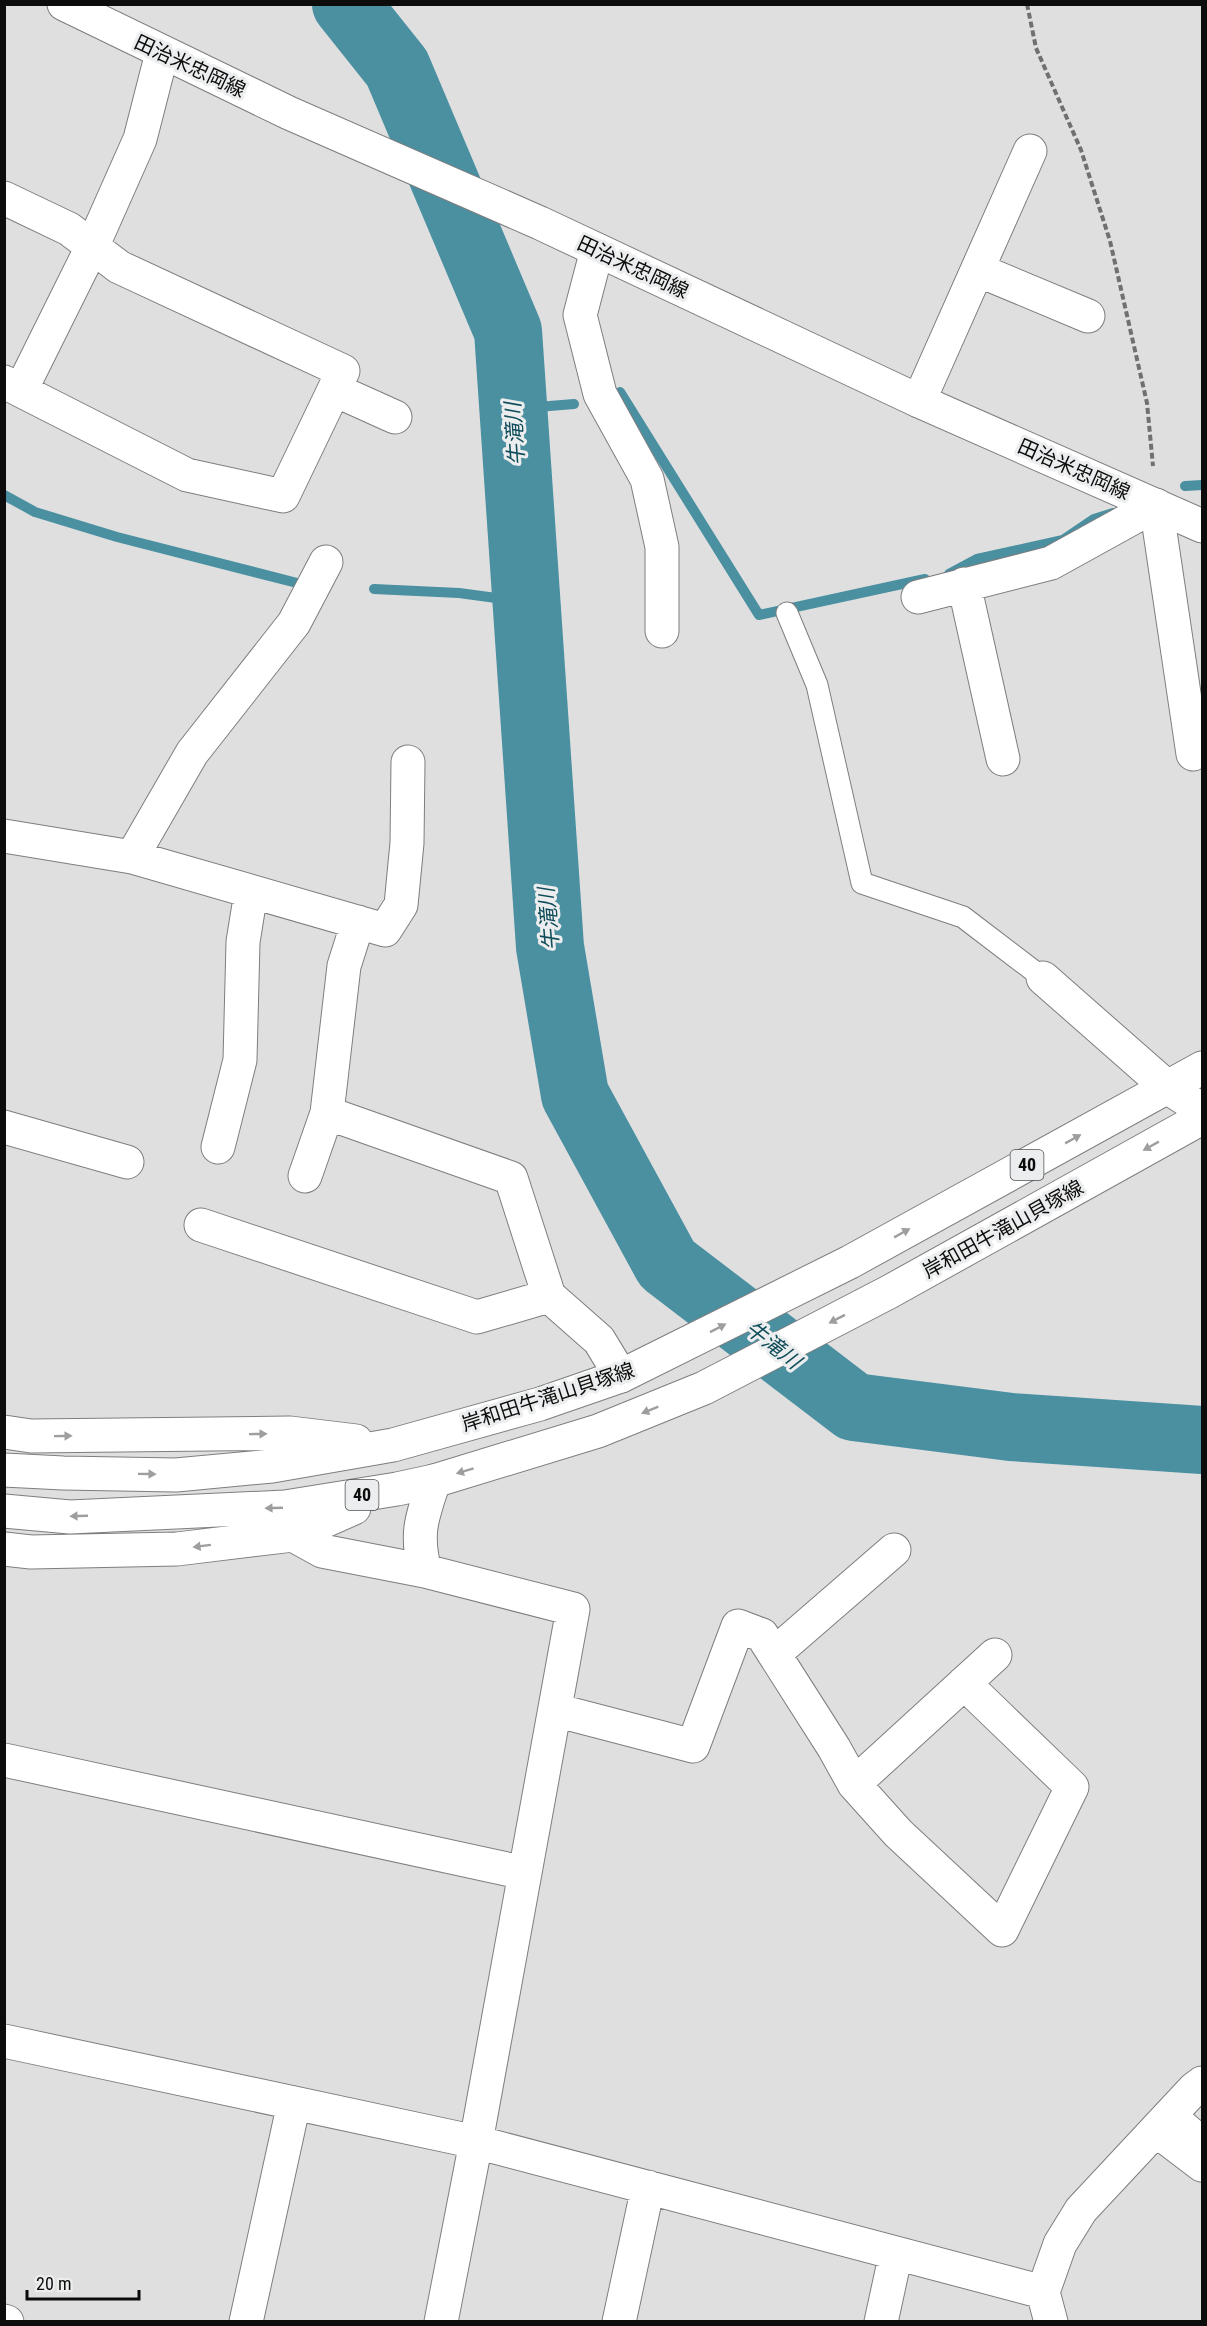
<svg xmlns="http://www.w3.org/2000/svg" width="1207" height="2326" font-family="'Roboto Condensed','Noto Sans JP',sans-serif">
  <style>
    .lines { fill: none; stroke-linecap: round; stroke-linejoin: round }
    .stream { stroke: #4a90a1; stroke-width: 10 }
    .river { stroke: #4a90a1; stroke-width: 68 }
    .service-casing { stroke: #7d7e7f; stroke-width: 23 }
    .minor-casing { stroke: #7d7e7f; stroke-width: 35 }
    .secondary-casing { stroke: #7d7e7f; stroke-width: 35 }
    .primary-casing { stroke: #7d7e7f; stroke-width: 35 }
    .path { stroke: #707070; stroke-width: 4; stroke-dasharray: 6 3; stroke-linecap: butt }
    .service { stroke: #fff; stroke-width: 21 }
    .minor { stroke: #fff; stroke-width: 33 }
    .secondary { stroke: #fff; stroke-width: 33 }
    .primary { stroke: #fff; stroke-width: 33 }
    .oneway { fill: #9e9e9e }
    .labels { text-anchor: middle; stroke-width: 6; stroke-linejoin: round; paint-order: stroke }
    .shield { fill: #ecedee; stroke: #4f5050; stroke-width: 1.5 }
    .shield-label { font-size: 18px; font-weight: bold; fill: #0c0c0c }
    .street-label { font-size: 20px; fill: #0c0c0c; stroke: #ecedee }
    .water-label { font-size: 21px; font-style: italic; fill: #0d4c58; stroke: #ecedee }
  </style>
  <rect width="100%" height="100%" fill="#dfdfe0"/>
  <g class="lines">
    <path class="stream" d="M620 392 759 615 925 579
      M513 409 574 404
      M1185 486 1202 485
      M4 495 35 512 117 537 305 585
      M949 574 977 559 1063 540 1094 519 1113 513
      M374 589 459 593 526 602"/>
    <path class="river" d="M346 4 397 68 508 331 550 947 575 1095 667 1264 854 1407 1011 1427 1202 1440"/>
    <g class="service-casing">
      <path id="service" d="M787 613 817 685 862 883 963 917 1043 978
        M1173 2111 1202 2136"/>
    </g>
    <g class="minor-casing">
      <path id="minor" d="M4 198 69 229 119 267 343 371 283 496 187 475 4 382
        M597 250 580 315 600 394 647 479 662 547V631
        M978 270 1088 316
        M21 390 93 245 140 139 162 53
        M335 390 395 417
        M919 401 1030 151
        M964 584 1003 759
        M918 597 1051 563 1156 505 1193 754
        M4 836 132 857 385 930 401 905 407 843 408 762
        M132 857 192 753 294 623 326 562
        M1043 978 1167 1087 1202 1110
        M327 1113 511 1178 549 1296 599 1340 621 1376
        M4 1127 127 1162
        M218 1147 240 1060 243 942 251 892
        M305 1176 327 1113 344 966 358 922
        M201 1225 477 1317 549 1296
        M293 1535 322 1551 425 1571 573 1609 476 2142 441 2322
        M425 1571C415 1533 422 1517 434 1481
        M774 1654 894 1550
        M555 1710 693 1746 738 1626 762 1635 834 1748 854 1784 898 1833 1002 1930 1072 1787 964 1683
        M4 1760 525 1873
        M854 1784 995 1655
        M4 2041 476 2142 1043 2292
        M1156 2130 1202 2165
        M4 2321 7 2322
        M246 2322 294 2103
        M619 2322 648 2187
        M881 2322 896 2253
        M1051 2322 1043 2292 1060 2244 1081 2210 1194 2089 1202 2083"/>
    </g>
    <g class="secondary-casing">
      <path id="secondary" d="M64 4 289 113 540 223 919 401 1202 526"/>
    </g>
    <g class="primary-casing">
      <path id="primary" d="M4 1432 31 1436 290 1433 356 1441
        M4 1470 63 1473 176 1475 272 1466 393 1445 540 1404 621 1376 850 1262 1202 1068
        M4 1511 70 1517 285 1507 397 1489 434 1481 598 1431 704 1388 889 1292 1202 1118
        M4 1549 31 1552 177 1549 293 1535 354 1508"/>
    </g>
    <path class="path" d="M1027 4 1036 48 1081 150 1110 241 1147 403 1153 466"/>
    <use href="#service" class="service"/>
    <use href="#minor" class="minor"/>
    <use href="#secondary" class="secondary"/>
    <use href="#primary" class="primary"/>
  </g>
  <defs><path id="oneway-solid" d="M-6-.8H1V-3.2L6.5 0L1 3.2V.8H-6Z" transform="scale(1.5)"/></defs>
  <g class="oneway">
    <use href="#oneway-solid" transform="translate(1073 1139) rotate(-29)"/>
    <use href="#oneway-solid" transform="translate(1151 1146) rotate(151)"/>
    <use href="#oneway-solid" transform="translate(902 1233) rotate(-29)"/>
    <use href="#oneway-solid" transform="translate(837 1319) rotate(153)"/>
    <use href="#oneway-solid" transform="translate(718 1328) rotate(-27)"/>
    <use href="#oneway-solid" transform="translate(650 1410) rotate(158)"/>
    <use href="#oneway-solid" transform="translate(258 1434) rotate(-1)"/>
    <use href="#oneway-solid" transform="translate(63 1436) rotate(-1)"/>
    <use href="#oneway-solid" transform="translate(465 1471) rotate(163)"/>
    <use href="#oneway-solid" transform="translate(147 1474) rotate(1)"/>
    <use href="#oneway-solid" transform="translate(274 1508) rotate(178)"/>
    <use href="#oneway-solid" transform="translate(79 1516) rotate(178)"/>
    <use href="#oneway-solid" transform="translate(202 1546) rotate(173)"/>
  </g>
  <g class="labels">
    <g class="shield">
      <rect x="1010.5" y="1150" width="33" height="30" rx="4.5"/>
      <rect x="345.5" y="1480" width="33" height="30" rx="4.5"/>
    </g>
    <g class="shield-label">
      <text x="1027" y="1171">40</text>
      <text x="362" y="1501">40</text>
    </g>
    <g class="street-label">
      <text transform="translate(190 66) rotate(25)" y="7">田治米忠岡線</text>
      <text transform="translate(633 267) rotate(25)" y="7">田治米忠岡線</text>
      <text transform="translate(1074 469) rotate(24)" y="7">田治米忠岡線</text>
      <text transform="translate(1003 1229) rotate(-29)" y="7">岸和田牛滝山貝塚線</text>
      <text transform="translate(548 1397) rotate(-18)" y="7">岸和田牛滝山貝塚線</text>
    </g>
    <g class="water-label">
      <text transform="translate(515 434) rotate(-94)" y="7">牛滝川</text>
      <text transform="translate(549 919) rotate(-95)" y="7">牛滝川</text>
      <text transform="translate(773 1345) rotate(38)" y="7">牛滝川</text>
    </g>
  </g>
  <rect width="1207" height="2326" fill="none" stroke="#0c0c0c" stroke-width="12"/>
  <path d="M27 2290v9h112v-9" fill="none" stroke="#0c0c0c" stroke-width="3"/>
  <text x="36" y="2290" font-size="18" fill="#0c0c0c" stroke="#ecedee" stroke-width="4.5" paint-order="stroke">20 m</text>
</svg>
